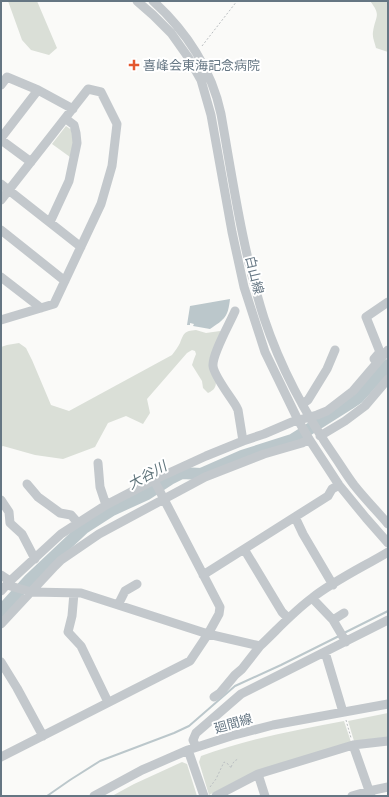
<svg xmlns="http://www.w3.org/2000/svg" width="389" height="797" font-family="Montserrat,'Noto Sans JP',sans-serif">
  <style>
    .green { fill: #dadfd7 }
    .water { fill: #bbc7cb }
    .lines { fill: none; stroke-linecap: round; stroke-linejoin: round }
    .stream { stroke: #bbc7cb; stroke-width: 2 }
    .river { stroke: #bbc7cb; stroke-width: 12 }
    .path { stroke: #bbbfc2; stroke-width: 1; stroke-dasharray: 2 2; stroke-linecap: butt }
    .minor { stroke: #c3c8cc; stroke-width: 9 }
    .poi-dot { fill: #e4572e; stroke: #fff; stroke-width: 1.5 }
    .labels { text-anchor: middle; stroke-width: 4; stroke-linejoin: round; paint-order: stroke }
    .poi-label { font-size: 13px; fill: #657683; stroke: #fff; text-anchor: start }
    .street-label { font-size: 13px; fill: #657683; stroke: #fff }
    .water-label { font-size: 14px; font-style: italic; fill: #60757c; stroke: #fff }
  </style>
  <rect width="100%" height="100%" fill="#fafaf8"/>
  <path class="green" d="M8 1H37L57 48 49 55 31 50 22 40Z
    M370 1H388V52L376 48C375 43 372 37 373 32 375 16 382 16 370 1Z
    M66 126 73 131 74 141 70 157 52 144Z
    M196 330 206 333 220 331 222 334 214 351 216 381C216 388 214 390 208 393L203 388 202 381 192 365 194 359 196 354 195 351 192 350 187 353 147 399 150 413 143 424 126 416 108 423 95 447 63 459 35 455 3 446 1 447V347L7 345 19 343 26 348 32 360 51 405 69 411 172 355C175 351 178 347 180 343 184 333 184 331 196 330Z
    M388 713V737L354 741 348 721Z
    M344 721 351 742 256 771 209 795 199 762 201 756C247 739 296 730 344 721Z
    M182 762 187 764 197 796H112L134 784Z"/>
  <path class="water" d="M230 299C228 317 225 319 210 329L193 326 194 324 190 323V325H187L190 306Z"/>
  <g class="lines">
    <path class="stream" d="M344 633 388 611
      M47 796 70 780 100 761 174 733 189 726 235 686 281 665 339 636"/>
    <path class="river" d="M1 611 30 579 84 528 112 510 147 494 170 479 182 473 201 474 242 456 292 440 349 404 358 398 388 365"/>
    <path class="path" d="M202 46 237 1
      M346 720 351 738
      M231 767C233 763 234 760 239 759
      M210 787 216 779 224 762 228 764 232 769"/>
    <path class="minor" d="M137 1 153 15 171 33 188 57 201 80 211 115 232 232 244 287 265 352 298 420 309 439 339 485 366 518 388 543
      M153 1C186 31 212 70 221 114 233 182 243 252 264 318 281 369 307 417 337 460 343 469 348 477 354 485 365 499 377 511 388 524
      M1 85 7 77 38 90 73 109
      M1 138 38 90
      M1 140 31 162
      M1 184 81 247
      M1 200 88 89 101 92 117 124 112 166 101 204 54 304 1 320
      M50 222 69 181 77 143 76 133 74 125 66 119
      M1 230 65 281
      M1 277 41 308
      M235 311C230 323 212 354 213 366 214 376 230 396 236 406L238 410 243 441
      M374 359 380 352 366 317 388 302
      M302 404 308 400 327 369 335 350
      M320 436 345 421 365 406 388 379
      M98 463 100 487 106 505
      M27 484 38 497 60 513 71 515 78 523
      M1 500 9 512 10 523 22 534 35 559
      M295 517 303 534 333 585
      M244 549 282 612 288 618
      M1 575 10 581
      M203 575 328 496 332 489 339 485
      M7 585 31 592 81 593 208 634 260 646C277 630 293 612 312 598 335 580 363 567 388 552
      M1 591 10 581 61 534 106 505 158 478 206 456 243 441 264 434 292 422 317 415 327 411 353 391 388 350
      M74 593 72 616 68 632 81 646 108 702
      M312 598 333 620 346 642
      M118 605 125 591 137 584
      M333 620 344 613
      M1 624 55 566 61 560 99 534 205 477 264 454 302 443 309 439
      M325 652 343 712
      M1 662 17 688 43 736
      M214 697 220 693 235 675 242 669 260 646
      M353 745 371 796
      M196 747 193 740 196 733 241 694 388 620
      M188 750 204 796
      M1 757 190 661 208 634 219 614 220 607 154 480
      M258 774 265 796
      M94 796 142 770 188 750 231 736 273 725 388 704
      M216 796 258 774 353 745 388 741
      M352 796 369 791 388 787"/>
  </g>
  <path class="poi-dot" d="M132 59h4v4h4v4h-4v4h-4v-4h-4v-4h4z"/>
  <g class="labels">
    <g class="poi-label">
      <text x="143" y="70">喜峰会東海記念病院</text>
    </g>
    <g class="street-label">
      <text transform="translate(255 275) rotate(76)" y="5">白山線</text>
      <text transform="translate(233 723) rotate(-16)" y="5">廻間線</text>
    </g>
    <g class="water-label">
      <text transform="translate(147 475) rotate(-29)" y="5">大谷川</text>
    </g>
  </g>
  <rect width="389" height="797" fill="none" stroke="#657683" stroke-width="4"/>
</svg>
